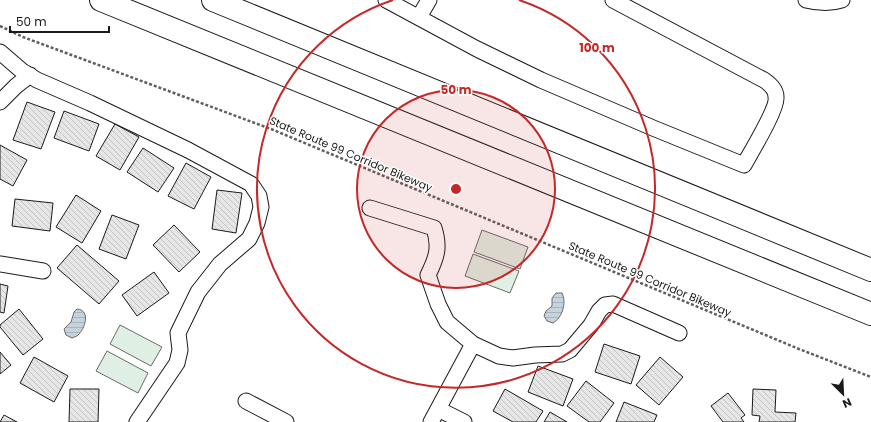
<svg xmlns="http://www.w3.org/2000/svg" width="871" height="422" font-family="Poppins,sans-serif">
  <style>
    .green { fill: #e0efe3; stroke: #6a6a6a }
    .water { fill: url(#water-rules); stroke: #6a6a6a }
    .building { fill: url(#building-back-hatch); stroke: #1a1a1a }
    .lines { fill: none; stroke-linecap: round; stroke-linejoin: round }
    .minor-casing { stroke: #1a1a1a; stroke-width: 17 }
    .highway-casing { stroke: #1a1a1a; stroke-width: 24 }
    .path { stroke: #5f5f5f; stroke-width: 2.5; stroke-dasharray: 3 2; stroke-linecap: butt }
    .minor { stroke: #fff; stroke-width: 15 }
    .highway { stroke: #fff; stroke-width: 22 }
    .ring { fill: none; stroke: #c62828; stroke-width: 2 }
    .labels { text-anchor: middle; stroke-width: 3; stroke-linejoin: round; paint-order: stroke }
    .street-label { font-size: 11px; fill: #1a1a1a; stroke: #fff }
    .centre { fill: #c62828; stroke: #fff; stroke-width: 2 }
    .ring-label { font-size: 12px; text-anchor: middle; font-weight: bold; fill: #c62828; stroke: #fff; stroke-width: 3; stroke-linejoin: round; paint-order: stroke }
  </style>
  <defs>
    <pattern id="water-rules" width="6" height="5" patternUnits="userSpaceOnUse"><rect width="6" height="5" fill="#c6d2dc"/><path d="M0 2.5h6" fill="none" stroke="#aab4bc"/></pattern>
    <pattern id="building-back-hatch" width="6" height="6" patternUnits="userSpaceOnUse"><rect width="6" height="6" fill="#e6e6e6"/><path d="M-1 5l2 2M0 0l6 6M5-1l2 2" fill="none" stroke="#c5c5c5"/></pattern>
  </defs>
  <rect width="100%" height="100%" fill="#fff"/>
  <path class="green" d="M482 230 528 247 520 269 474 252Z
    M473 254 519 271 510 293 465 276Z
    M120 325 162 347 151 366 110 344Z
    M107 351 148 373 138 393 96 371Z"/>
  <path class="water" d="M556 293H562C567 303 562 318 553 323L547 321 544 316 546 311 552 306V298Z
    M77 309C91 310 85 329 78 335 76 337 74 337 72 338L66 335 64 329 71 322 74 312Z"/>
  <path class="building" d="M27 102 55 112 41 149 13 140Z
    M64 111 99 124 89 151 54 138Z
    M115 124 139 137 120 170 96 156Z
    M0 145 27 160 13 186 0 179Z
    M143 148 174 168 158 192 127 172Z
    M186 163 211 177 194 209 168 196Z
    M217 190 242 193 236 233 212 229Z
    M76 195 101 211 82 243 56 227Z
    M15 199 53 203 50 231 12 226Z
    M112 215 139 225 126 259 99 249Z
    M174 225 200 252 179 272 153 245Z
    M77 245 119 281 99 304 57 268Z
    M154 272 169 293 137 316 122 295Z
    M0 284 8 286 4 313 0 312Z
    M19 309 43 339 23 355 0 327V325Z
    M604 344 640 356 631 384 595 372Z
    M0 352 11 365 0 374Z
    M34 357 68 376 54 402 20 383Z
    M660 357 683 377 659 405 636 385Z
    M538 366 573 379 563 406 528 392Z
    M586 381 614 403 600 422H589L567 406Z
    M70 389H99L98 422H69Z
    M505 389 543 411 536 422H513L493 411Z
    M753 389 776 390 775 412 796 413 795 422H759L760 416 752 415Z
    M728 393 745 415 741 418 744 422H723L711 406Z
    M624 402 657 415 654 422H616Z
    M550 412 567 422H544Z
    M4 415 17 422H0Z"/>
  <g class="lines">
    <g class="minor-casing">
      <path id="minor" d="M386 0 477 49 541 80 653 128 744 165C751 152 778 108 776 97 776 89 770 84 764 80L613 0
        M806 0C818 3 830 4 842 0
        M419 17 429 0
        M0 52 22 71 37 80 90 103 188 150 251 184 259 196 261 207 257 223 249 239 220 264 198 292 178 333 180 350 177 363 137 422
        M0 102 16 86 30 75
        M370 208 434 228C440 247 437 257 428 275L438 304 447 322 473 344 499 356 513 358 535 355 562 354 570 350 591 325 599 311 605 305 613 304 679 333
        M0 264 43 271
        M246 401 286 422
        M438 409 464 422
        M431 422 473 344"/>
    </g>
    <g class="highway-casing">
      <path id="highway" d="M101 0 871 314
        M213 0 871 270"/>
    </g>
    <path class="path" d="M0 26 23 37 271 129 799 349 871 377"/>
    <use href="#minor" class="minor"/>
    <use href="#highway" class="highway"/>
  </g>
  <circle cx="456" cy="189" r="99" fill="#c62828" fill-opacity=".12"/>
  <g class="ring">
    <circle cx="456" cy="189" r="99"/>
    <path d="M519 0A199 199 0 1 1 393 0"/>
  </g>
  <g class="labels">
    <g class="street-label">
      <text transform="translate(351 154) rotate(23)" y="4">State Route 99 Corridor Bikeway</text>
      <text transform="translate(650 279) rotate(23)" y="4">State Route 99 Corridor Bikeway</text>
    </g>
  </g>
  <circle cx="456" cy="189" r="6" class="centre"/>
  <g class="ring-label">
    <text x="597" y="52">100 m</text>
    <text x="456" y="94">50 m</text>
  </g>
  <g transform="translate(843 394) rotate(156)" stroke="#ffffff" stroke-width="3" paint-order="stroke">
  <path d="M0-3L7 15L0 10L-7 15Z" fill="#1a1a1a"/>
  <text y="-6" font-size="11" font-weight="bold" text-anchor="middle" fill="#1a1a1a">N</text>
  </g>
  <path d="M10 26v6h99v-6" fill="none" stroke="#1a1a1a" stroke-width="2"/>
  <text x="16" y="26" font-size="12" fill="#1a1a1a" stroke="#ffffff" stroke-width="3" paint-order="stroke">50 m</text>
</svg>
